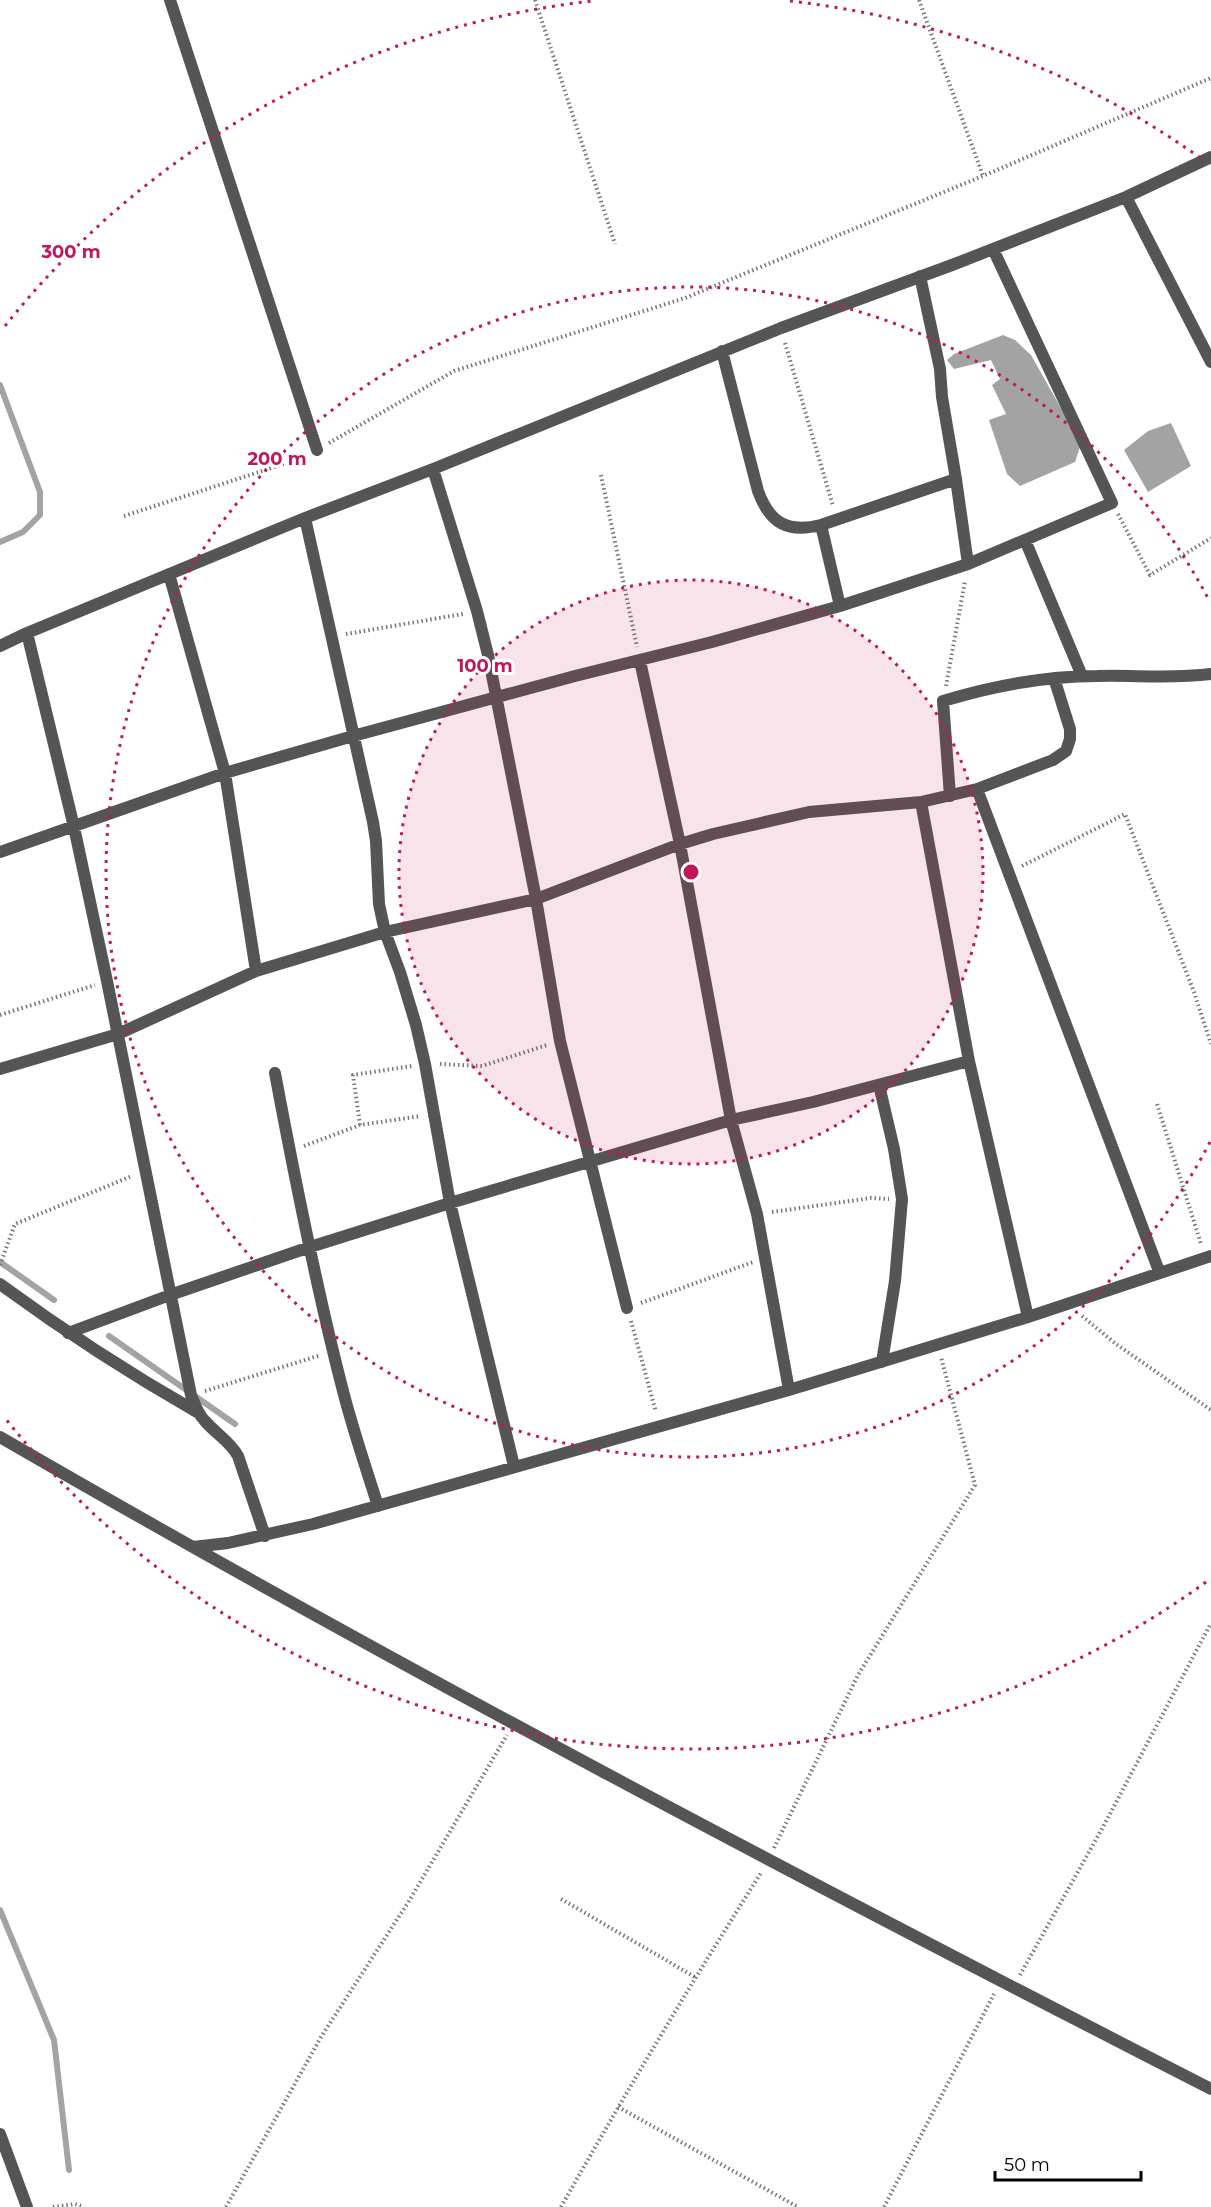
<svg xmlns="http://www.w3.org/2000/svg" width="1211" height="2207" font-family="Montserrat,sans-serif">
  <style>
    .water { fill: #a3a3a3 }
    .lines { fill: none; stroke-linecap: round; stroke-linejoin: round }
    .stream { stroke: #a3a3a3; stroke-width: 6 }
    .path { stroke: #777; stroke-width: 4; stroke-dasharray: 1.5 3; stroke-linecap: butt }
    .minor { stroke: #555; stroke-width: 12 }
    .ring { fill: none; stroke: #c2185b; stroke-width: 3; stroke-dasharray: 3 6 }
    .centre { fill: #c2185b; stroke: #fff; stroke-width: 3 }
    .ring-label { font-size: 18px; text-anchor: middle; font-weight: bold; fill: #c2185b; stroke: #fff; stroke-width: 6; stroke-linejoin: round; paint-order: stroke }
  </style>
  <rect width="100%" height="100%" fill="#fff"/>
  <path class="water" d="M1003 335 1015 340 1031 355 1071 426 1080 447 1075 462 1020 486 1007 474 989 420 1006 414 992 385 1000 379 991 360 954 369 947 360 954 354Z
    M1171 423 1191 466 1148 492 1124 450 1148 431Z"/>
  <g class="lines">
    <path class="stream" d="M0 385 40 492V515L23 532 0 542
      M0 1262 54 1300
      M109 1336 235 1424
      M0 1910 54 2040 69 2170"/>
    <path class="path" d="M535 0 615 244
      M919 0 983 176
      M785 343 833 506
      M329 443 454 371 685 298 983 176 1211 78
      M601 475 637 647
      M1118 514 1150 575 1211 538
      M124 516 305 457
      M346 634 463 614
      M946 686 965 581
      M1022 866 1125 814 1194 992 1211 1044
      M0 1015 95 985
      M440 1064 482 1066 547 1045
      M1157 1104 1201 1244
      M360 1125 353 1075 412 1066
      M304 1146 360 1125 421 1116
      M772 1212 871 1198 889 1199
      M0 1265 15 1224 132 1176
      M641 1303 753 1262
      M1082 1316 1116 1344 1211 1410
      M631 1321 656 1412
      M205 1391 321 1355
      M774 1848 858 1675 975 1485 941 1357
      M561 1899 695 1977
      M1020 1975 1103 1827 1211 1623
      M618 2107 798 2207
      M53 2207 75 2204 84 2207
      M226 2207 321 2037 409 1901 507 1735
      M561 2207C625 2094 691 1983 761 1873
      M884 2207 994 1994"/>
    <path class="minor" d="M170 0 317 450
      M1126 197 1211 362
      M920 276 940 369 942 397 956 479 968 564
      M722 351 758 491C770 524 788 533 821 525L956 479
      M433 469 477 611 488 655 536 899 560 1041 627 1308
      M305 518 373 822 376 841 379 904 385 932 400 972 416 1025 425 1064 450 1203 514 1466
      M821 525 840 606
      M1025 540 1082 676
      M169 574 225 773 256 971
      M27 633 74 827 107 981 191 1395C195 1405 198 1414 205 1421 216 1434 230 1441 238 1456L265 1536
      M0 646 27 633 305 518 433 469 781 328 952 265 1126 197 1211 157
      M640 661 680 844 731 1120 757 1214 789 1390
      M977 789 1159 1271
      M950 796 943 701C993 686 1044 676 1097 676 1135 675 1173 679 1211 674
      M921 802 969 1061 1028 1317
      M0 852 225 773 353 736 575 676 712 642 840 606 968 564 1112 503 993 249
      M0 1069 118 1034 256 971 385 932 536 899 680 844 713 834 809 812 921 802 977 789 1053 760 1066 751 1070 739V729L1054 678
      M275 1073C295 1180 316 1287 343 1391 353 1430 366 1468 378 1506
      M879 1085 894 1149 902 1199 895 1281 882 1362
      M0 1284C64 1331 129 1373 197 1412
      M68 1333 170 1295 310 1247 450 1203 731 1120 813 1102 969 1061
      M0 1437C397 1667 803 1880 1211 2089
      M193 1547 228 1543 313 1524 789 1390 1028 1317 1211 1256
      M0 2134 27 2207"/>
  </g>
  <circle cx="691" cy="872" r="292" fill="#c2185b" fill-opacity=".12"/>
  <g class="ring">
    <circle cx="691" cy="872" r="292"/>
    <path d="M1210 1142A585 585 0 1 1 1210 602"/>
    <path d="M1206 1582A877 877 0 0 1 5 1418M5 326A877 877 0 0 1 592 1M790 1A877 877 0 0 1 1206 162"/>
  </g>
  <circle cx="691" cy="872" r="9" class="centre"/>
  <g class="ring-label">
    <text x="71" y="258">300 m</text>
    <text x="277" y="465">200 m</text>
    <text x="485" y="672">100 m</text>
  </g>
  <path d="M995 2171v9h146v-9" fill="none" stroke="#000000" stroke-width="3"/>
  <text x="1004" y="2171" font-size="18" fill="#000000" stroke="#ffffff" stroke-width="4.5" paint-order="stroke">50 m</text>
</svg>
